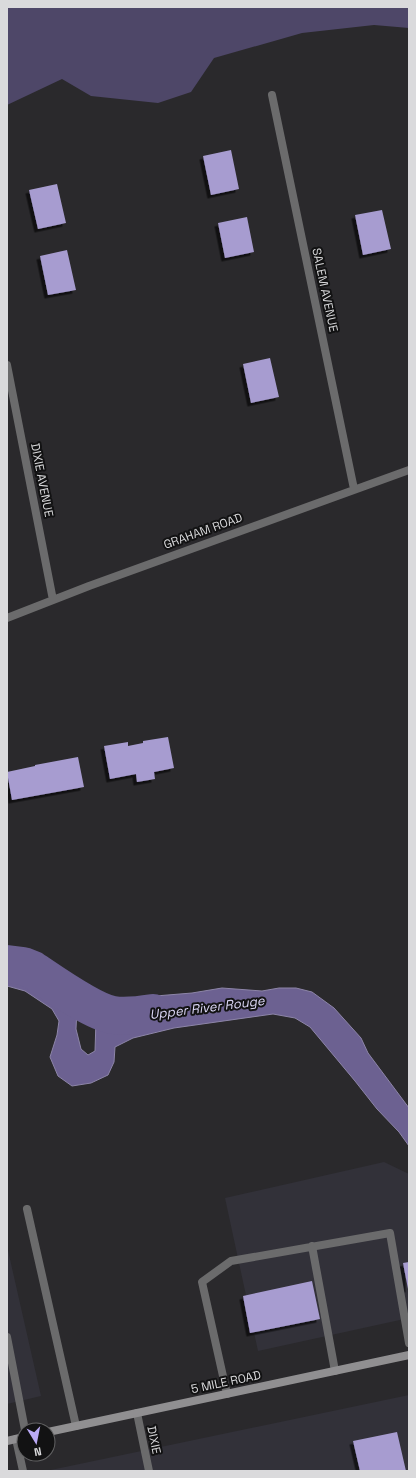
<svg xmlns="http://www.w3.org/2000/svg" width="416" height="1478" font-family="'Space Grotesk',sans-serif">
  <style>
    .built { fill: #323139 }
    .green { fill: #4e4768 }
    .water { fill: #6c6191; stroke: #8d85a8 }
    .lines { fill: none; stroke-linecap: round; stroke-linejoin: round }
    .river { stroke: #6c6191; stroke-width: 38 }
    .building { fill: #a79cd0; filter: url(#shadow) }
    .service { stroke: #6b6b6c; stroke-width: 8 }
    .minor { stroke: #6b6b6c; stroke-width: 8 }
    .secondary { stroke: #908f91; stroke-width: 8 }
    .labels { text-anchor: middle; stroke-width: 4; stroke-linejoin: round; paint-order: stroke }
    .street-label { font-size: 12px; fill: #dadadc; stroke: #121213 }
    .water-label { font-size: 13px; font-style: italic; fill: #dcd7f6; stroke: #121213 }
  </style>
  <defs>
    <filter id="shadow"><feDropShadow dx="-3.5" dy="3.5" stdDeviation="0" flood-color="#0009"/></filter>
  </defs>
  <rect width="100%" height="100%" fill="#2a292c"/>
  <path class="built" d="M384 1162 409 1174V1318L258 1351 225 1198Z
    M7 1246 41 1396 7 1404Z
    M409 1395V1471H46Z"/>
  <path class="green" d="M7 7H409V28L374 25 302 33 214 58 191 92 158 103 91 96 62 79 7 105Z"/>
  <path class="water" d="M7 955H15L48 965 70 987 77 1008 76 1029 81 1049 88 1055 95 1051 96 1020 103 1006 114 1001 131 998 192 993 222 988 262 991 279 988H296L312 992 334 1008 361 1038 368 1053 409 1108V1146L399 1132 377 1109 355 1081 310 1027 295 1018 273 1014 174 1028 133 1038 115 1047 114 1062 108 1075 91 1083 72 1086 58 1076 50 1057 57 1035 59 1021 52 1009 25 991 7 986Z"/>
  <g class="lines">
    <path class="river" d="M7 964 23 966 33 970C51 982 93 1012 113 1015 126 1017 140 1015 153 1013"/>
  </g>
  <path class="building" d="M231 150 239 189 211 195 203 156Z
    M57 184 66 223 38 229 29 190Z
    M382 210 391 249 363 255 355 215Z
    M247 217 254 252 225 258 218 223Z
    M67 250 76 290 48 295 40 256Z
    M270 358 279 397 251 403 243 364Z
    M168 737 174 768 154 772 155 779 137 782 136 774 110 779 104 746 128 742V746L143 743V741Z
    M78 757 84 787 12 800 7 772 35 766V765Z
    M409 1262V1289H408L403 1263Z
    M312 1281 320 1319 250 1333 243 1296Z
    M397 1432 406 1471H360L353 1441Z"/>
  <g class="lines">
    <path class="service" d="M27 1209 76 1426
      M312 1246 335 1371
      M7 1337 25 1430
      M227 1394 202 1282 231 1261 390 1233 409 1343
      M16 1439 23 1471"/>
    <path class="minor" d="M272 95 354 489
      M7 365 53 600
      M7 618 89 586 409 470
      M137 1413 149 1471"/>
    <path class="secondary" d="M48 1432 409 1355
      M7 1441 24 1437"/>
  </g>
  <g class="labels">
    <g class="street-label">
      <text transform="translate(325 290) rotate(78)" y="4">SALEM AVENUE</text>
      <text transform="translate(42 480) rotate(79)" y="4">DIXIE AVENUE</text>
      <text transform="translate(203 531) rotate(-20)" y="4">GRAHAM ROAD</text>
      <text transform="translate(226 1382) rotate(-12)" y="4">5 MILE ROAD</text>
      <text transform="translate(154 1440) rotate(78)" y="4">DIXIE</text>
    </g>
    <g class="water-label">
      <text transform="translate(207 1007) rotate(-7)" y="5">Upper River Rouge</text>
    </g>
  </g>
  <rect width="416" height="1478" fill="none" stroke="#dadadc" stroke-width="16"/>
  <g transform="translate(36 1442) rotate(170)"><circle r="19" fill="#121213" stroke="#626263"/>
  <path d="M0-3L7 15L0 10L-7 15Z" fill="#bbaaf6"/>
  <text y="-6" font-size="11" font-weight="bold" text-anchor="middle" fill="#dadadc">N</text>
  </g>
</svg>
